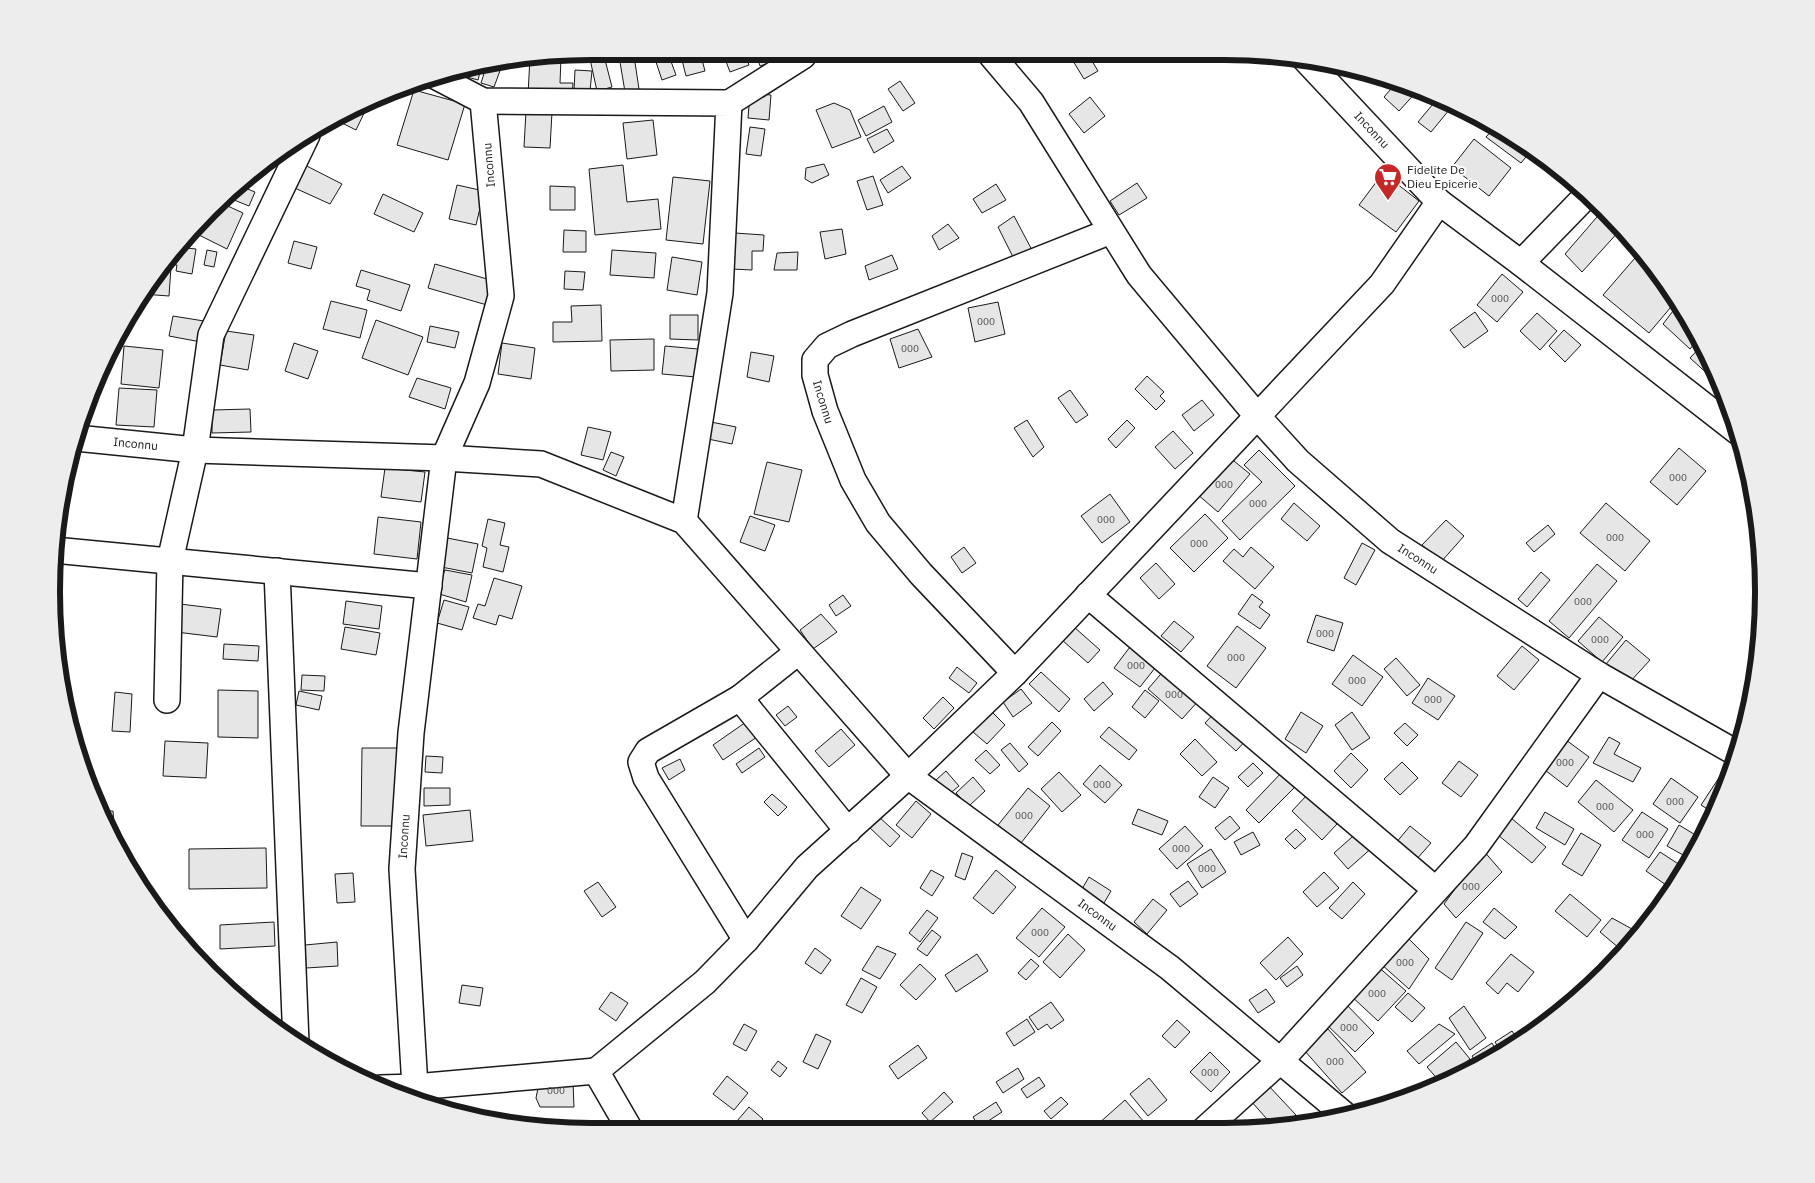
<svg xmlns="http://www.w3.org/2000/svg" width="1815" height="1183" font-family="'IBM Plex Sans',sans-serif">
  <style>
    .building { fill: #e6e6e6; stroke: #1a1a1a }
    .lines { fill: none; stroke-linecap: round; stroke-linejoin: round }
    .minor-casing { stroke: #1a1a1a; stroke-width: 28 }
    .minor { stroke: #fff; stroke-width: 25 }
    .labels { text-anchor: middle; stroke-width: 4; stroke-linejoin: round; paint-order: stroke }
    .number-label { font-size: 10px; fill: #4d4d4d }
    .street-label { font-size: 12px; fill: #1a1a1a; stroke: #fff }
    .poi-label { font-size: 12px; fill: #1a1a1a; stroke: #fff; text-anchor: start }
    .rim { fill: none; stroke: #1a1a1a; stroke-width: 6 }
  </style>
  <rect width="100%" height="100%" fill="#fff"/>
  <path class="building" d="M604 56 612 87 597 91 590 59Z
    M619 56H634L639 89 625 92Z
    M654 56H669L676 75 662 80Z
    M681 56H701L705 71 686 76Z
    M724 56H746L749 65 730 72Z
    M757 56H783V58L760 66Z
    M1070 56H1089L1098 71 1084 79Z
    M530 57 561 58 560 83H573L572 97 528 95Z
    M487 64 501 68 494 87 481 83Z
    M476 66 481 68 478 80 467 77 466 84 458 81 461 70Z
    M575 70 592 71 590 91H574Z
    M900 81 915 103 903 111 888 89Z
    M1397 82 1418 90 1399 111 1384 97Z
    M414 90 465 104 448 160 397 145Z
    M750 93 771 95 769 120 748 118Z
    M1090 97 1105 116 1084 133 1069 114Z
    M1438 98 1454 104 1431 132 1418 122Z
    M834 103 850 110 861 137 832 148 816 110Z
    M368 105 356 130 336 120Z
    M884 106 892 122 866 136 858 120Z
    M526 111 552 112 550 148 524 147Z
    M653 120 657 155 627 159 623 123Z
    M750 127 765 129 761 156 746 154Z
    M1494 128 1530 152 1521 163 1486 137Z
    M887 129 894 141 874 153 867 139Z
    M1474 139 1511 168 1489 196 1452 167Z
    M297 161 342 184 330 204 286 184Z
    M824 164 829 175 812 183 805 179 806 168Z
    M623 165 627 202 658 199 661 229 595 235 589 169Z
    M902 166 911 178 888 193 880 180Z
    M1383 173 1419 201 1396 232 1359 205Z
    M873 176 883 205 867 210 857 181Z
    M673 177 710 181 703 244 666 240Z
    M1137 183 1147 198 1119 215 1110 201Z
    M996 184 1006 200 982 213 973 199Z
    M457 185 484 191 476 225 449 219Z
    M240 186 255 192 249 206 234 200Z
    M550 186 575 187V210H550Z
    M383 194 423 213 414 232 374 214Z
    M219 202 243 213 227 249 193 232 196 225Z
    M1603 210 1621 229 1582 272 1565 254Z
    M1014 216 1033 252 1016 263 998 227Z
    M948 224 959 238 939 250 932 236Z
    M842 229 846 254 825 259 820 232Z
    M564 230 586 231V252H563Z
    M735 233 764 235 763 251H752V270L732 269Z
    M294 241 317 247 311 269 288 263Z
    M177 247 196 249 192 274 176 271 177 265 168 264 169 256Z
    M207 250 217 252 214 267 204 265Z
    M612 250 656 253 654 278 610 275Z
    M1641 251 1652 262 1676 301 1649 333 1603 295Z
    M798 252 797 270H774L777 253Z
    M892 255 898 269 869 280 865 266Z
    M672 257 702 262 697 295 667 290Z
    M435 264 494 281 487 305 428 288Z
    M161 266 171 267 169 296 142 294Z
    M361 270 410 285 401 311 367 300 370 290 356 286Z
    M565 271 585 272 583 290 564 289Z
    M1502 274 1523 292 1497 322 1477 305Z
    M331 301 367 310 360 338 323 329Z
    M998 302 1005 334 975 342 968 308Z
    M601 305 602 341 553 342V322H572L571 306Z
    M1673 311 1688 321 1699 338 1690 349 1663 324Z
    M1475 312 1488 331 1464 348 1450 330Z
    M1537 313 1557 331 1540 350 1520 331Z
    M670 315H698V340L670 339Z
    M173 316 204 321 201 342 169 336Z
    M376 320 423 337 408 375 362 358Z
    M123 322 120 344 114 343Z
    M430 326 459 332 455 348 427 342Z
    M918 329 932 357 899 368 890 339Z
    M1564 330 1581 345 1565 362 1549 346Z
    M226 331 254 335 248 370 220 365Z
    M654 339V370L611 371 610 340Z
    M294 343 318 351 308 379 285 371Z
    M502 343 535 348 531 379 498 374Z
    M1703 344 1708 352 1720 385 1690 358Z
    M124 346 163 350 159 388 121 384Z
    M665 346 698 349 696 377 662 374Z
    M751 352 774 356 769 382 747 377Z
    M1147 376 1164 392 1160 396 1165 401 1156 410 1135 389Z
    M417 378 451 388 445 409 409 397Z
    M119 388 157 390 154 427 116 425Z
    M1070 390 1088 415 1076 423 1058 398Z
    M1202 400 1214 415 1194 431 1182 415Z
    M250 409 251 432 212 433V410Z
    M1027 420 1044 447 1033 457 1014 428Z
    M1127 420 1135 428 1116 448 1108 439Z
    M711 422 736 427 732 444 708 439Z
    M588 427 611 432 603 460 581 455Z
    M1173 431 1193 453 1175 469 1155 447Z
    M1679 448 1706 471 1677 505 1650 482Z
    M1259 450 1295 486 1240 540 1222 521 1262 482 1244 465Z
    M611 452 624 457 616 476 603 470Z
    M1229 457 1250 474 1218 512 1197 494Z
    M767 462 802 470 789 522 754 514Z
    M385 468 425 472 421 502 381 497Z
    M1110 494 1130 522 1102 543 1081 516Z
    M1294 503 1320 526 1307 541 1281 519Z
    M1606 503 1650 541 1625 571 1580 533Z
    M1205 514 1228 538 1194 572 1170 548Z
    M750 516 775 525 765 551 740 542Z
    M378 517 421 522 417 559 374 554Z
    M488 519 505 523 500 545 509 547 503 572 483 567 487 548 482 546Z
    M1446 520 1464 536 1441 562 1422 545Z
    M1548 525 1555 534 1534 552 1526 543Z
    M442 537 478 544 472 573 436 566Z
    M1362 543 1375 550 1356 585 1344 578Z
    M964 547 976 563 962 573 951 557Z
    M1251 547 1274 567 1255 589 1223 561 1234 549 1243 557Z
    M1156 563 1175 584 1159 599 1140 578Z
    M1597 564 1617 581 1569 638 1549 621Z
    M445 570 472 575 466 602 436 593Z
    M1541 572 1550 580 1527 607 1518 599Z
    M494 578 522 586 512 619 499 615 496 625 473 618 478 604 485 606Z
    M1252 594 1263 602 1259 607 1270 615 1260 629 1238 614Z
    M843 595 851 606 836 616 829 605Z
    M444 600 469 607 462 630 437 623Z
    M346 601 382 606 379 629 343 624Z
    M180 604 221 609 217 637 176 632Z
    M821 614 837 632 813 649 800 630Z
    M1316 615 1343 623 1334 651 1307 642Z
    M1599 617 1623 637 1602 662 1578 641Z
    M1174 621 1194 637 1181 652 1161 636Z
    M1237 626 1266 648 1236 688 1207 666Z
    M345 627 380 633 376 655 341 649Z
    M1074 627 1100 650 1088 663 1062 640Z
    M1626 640 1650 660 1629 683 1606 664Z
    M1133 643 1159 663 1140 687 1114 668Z
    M224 644 259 646 258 661 223 659Z
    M1522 646 1539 660 1514 690 1497 676Z
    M1353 655 1383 677 1362 706 1332 684Z
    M1396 658 1420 685 1407 696 1384 669Z
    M957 667 977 683 969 693 949 678Z
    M1166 668 1200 699 1182 719 1148 689Z
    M1041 672 1070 699 1059 712 1029 684Z
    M302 675 325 676 324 691 301 690Z
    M1428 678 1455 696 1438 720 1412 703Z
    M1103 682 1113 694 1094 711 1084 699Z
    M1021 689 1032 703 1013 717 1003 702Z
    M218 690 258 691V738L218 737Z
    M1145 690 1159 701 1145 718 1132 707Z
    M299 691 322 696 319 710 296 705Z
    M115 692 132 694 130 732 112 731Z
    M943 697 954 708 934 729 923 718Z
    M788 706 797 717 785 726 776 715Z
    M1218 709 1249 737 1236 751 1205 723Z
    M992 712 1005 725 987 744 973 732Z
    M1301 712 1323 726 1306 753 1285 739Z
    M1352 712 1370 738 1352 750 1335 725Z
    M746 722 757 737 723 760 713 745Z
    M1052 722 1061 731 1038 756 1028 747Z
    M1405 723 1418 735 1407 746 1394 733Z
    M1109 727 1137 750 1129 760 1100 737Z
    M841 729 855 745 829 767 815 751Z
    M1562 737 1589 757 1567 787 1541 767Z
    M1609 737 1620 743 1614 754 1641 768 1633 782 1593 763Z
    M1195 739 1217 762 1202 776 1180 754Z
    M165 741 208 743 206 778 163 776Z
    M1010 743 1028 764 1019 772 1001 750Z
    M362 748H400L399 826H361Z
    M759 748 765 757 742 773 736 764Z
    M986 750 1000 765 990 774 975 760Z
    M1351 753 1368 770 1351 788 1334 771Z
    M426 756 443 757 442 773 425 772Z
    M680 759 685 770 669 780 662 768Z
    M1459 761 1478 775 1461 797 1442 783Z
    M1402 762 1418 778 1400 795 1384 779Z
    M1253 763 1263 773 1248 787 1238 777Z
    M1100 765 1122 785 1105 803 1083 784Z
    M1726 767 1732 771 1714 813 1701 805Z
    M946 771 959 786 948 795 936 780Z
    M1283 771 1297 785 1259 823 1246 810Z
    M1059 772 1081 795 1062 812 1041 789Z
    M973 777 985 791 969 806 956 793Z
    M1213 777 1229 788 1215 808 1199 797Z
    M1671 778 1698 797 1680 823 1653 804Z
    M1596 780 1633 810 1614 832 1578 802Z
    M424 788H450V805L424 806Z
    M1028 788 1050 806 1021 843 998 825Z
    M772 794 787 807 778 816 764 802Z
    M1307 795 1337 824 1322 840 1292 811Z
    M916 801 931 814 912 838 896 825Z
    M1138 809 1168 821 1162 835 1132 824Z
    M470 810 473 841 426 846 423 815Z
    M103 811H113L115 835H113Z
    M1545 812 1574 829 1565 845 1536 828Z
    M1642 812 1668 829 1649 858 1622 840Z
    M1230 816 1240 828 1225 840 1215 828Z
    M879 817 900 836 890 847 869 827Z
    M1511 818 1546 847 1532 863 1498 835Z
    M1679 825 1702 839 1692 860 1667 846Z
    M1185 826 1203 846 1177 869 1159 849Z
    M1410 826 1431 843 1415 861 1395 844Z
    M1296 829 1306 839 1295 849 1285 839Z
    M1360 830 1374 846 1348 869 1334 853Z
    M1253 832 1260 845 1241 855 1234 842Z
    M1581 833 1601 845 1582 876 1562 864Z
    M266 848 267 888 189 889V849Z
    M1211 849 1226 872 1202 888 1187 864Z
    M1482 849 1502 872 1456 918 1444 904 1455 889 1451 882Z
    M1660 852 1683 867 1669 887 1646 871Z
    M962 853 973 857 965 880 955 876Z
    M931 870 944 877 932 896 920 888Z
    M996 870 1016 887 993 914 973 898Z
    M1324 872 1339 888 1317 907 1303 892Z
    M353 873 355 902 337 903 335 874Z
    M1089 877 1111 891 1104 903 1082 889Z
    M1188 881 1198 894 1180 907 1170 894Z
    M598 882 616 907 602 917 584 891Z
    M1353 882 1365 894 1342 919 1329 908Z
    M861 887 881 900 861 929 841 916Z
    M1570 894 1601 920 1587 937 1555 911Z
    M1153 899 1167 910 1147 934 1134 922Z
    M1042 908 1065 927 1039 957 1016 938Z
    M1494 908 1517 927 1505 939 1483 922Z
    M927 910 938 918 920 942 909 933Z
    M1612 918 1632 929 1619 948 1600 932Z
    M274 922 275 946 220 949V925Z
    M1466 922 1483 933 1452 980 1435 968Z
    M932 930 941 937 927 956 917 949Z
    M1068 934 1085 950 1060 978 1043 962Z
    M1406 936 1429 959 1409 989 1381 964Z
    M1288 937 1303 954 1276 980 1260 963Z
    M337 942 338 966 306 968 305 945Z
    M877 946 896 954 880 979 862 970Z
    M815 948 831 960 821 974 805 963Z
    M977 954 988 971 956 992 945 975Z
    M1511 954 1534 972 1518 992 1507 983 1498 994 1486 983Z
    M1031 959 1039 966 1026 980 1018 973Z
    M920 964 936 979 916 1000 900 985Z
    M1376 965 1406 991 1378 1021 1349 994Z
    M1297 966 1303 975 1287 987 1280 978Z
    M861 978 877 987 862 1013 846 1005Z
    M462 985 483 988 480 1006 459 1003Z
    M1266 989 1275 1002 1258 1013 1249 1000Z
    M611 992 628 1003 616 1021 599 1009Z
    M1408 993 1425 1008 1412 1022 1395 1007Z
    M1051 1002 1064 1020 1051 1029 1047 1024 1038 1030 1029 1017Z
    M1344 1002 1374 1033 1355 1052 1324 1022Z
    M1464 1006 1486 1038 1470 1050 1449 1018Z
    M1027 1019 1035 1032 1014 1046 1006 1033Z
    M1177 1020 1190 1032 1175 1048 1162 1036Z
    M744 1024 757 1031 746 1051 733 1044Z
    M1439 1024 1455 1034 1419 1064 1407 1051Z
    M1328 1029 1366 1072 1342 1093 1304 1050Z
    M1512 1031 1519 1041 1501 1052 1495 1042Z
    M816 1034 831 1041 818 1069 803 1062Z
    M1456 1042 1470 1059 1441 1083 1427 1067Z
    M1492 1043 1498 1054 1478 1066 1472 1056Z
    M918 1045 927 1058 898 1079 889 1066Z
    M1210 1052 1230 1072 1211 1092 1190 1072Z
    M778 1061 787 1068 780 1077 771 1070Z
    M1472 1065 1475 1068 1459 1077 1457 1075Z
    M1018 1068 1024 1079 1003 1093 996 1082Z
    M727 1076 748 1093 734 1110 713 1094Z
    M1039 1077 1045 1086 1027 1098 1021 1089Z
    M1149 1078 1167 1100 1148 1116 1130 1094Z
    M573 1082 574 1107H540L536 1098 539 1083Z
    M1267 1084 1296 1115 1284 1126 1275 1128 1250 1100Z
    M944 1092 953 1102 930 1122 922 1113Z
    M1061 1097 1068 1104 1051 1119 1044 1111Z
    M1125 1100 1151 1130H1104L1098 1124Z
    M996 1102 1002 1112 979 1127 973 1117Z
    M749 1107 763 1119 756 1128H731Z"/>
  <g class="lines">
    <g class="minor-casing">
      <g id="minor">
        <path id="s1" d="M992 56 1031 102 1139 275 1258 417 1298 461 1390 541 1599 675 1738 754"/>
        <path id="s2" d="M1304 58 1439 202 1521 263 1738 432"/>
        <path d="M435 76 483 101 729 103 720 293 684 521"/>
        <path d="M729 103 803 56"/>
        <path d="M1521 263 1588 194"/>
        <path id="s3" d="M76 438 195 450 444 458 541 464 684 521 908 776 1170 968 1346 1116"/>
        <path d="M54 550 429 586"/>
        <path d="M277 571 296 1043"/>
        <path d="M1088 595 1436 890"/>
        <path d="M798 652 740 698 848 831"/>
        <path d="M1015 673 921 574 878 523 853 480 825 411 815 375V360L827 346 852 334 1111 231"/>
        <path d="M740 698 648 751 641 762 646 778 746 940"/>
        <path d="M167 700 170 561 195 450 211 335 307 135"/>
        <path id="s4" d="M415 1087 402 869 411 733 444 458 477 383 501 296 483 101"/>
        <path d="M381 1088 415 1087 596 1071"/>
        <path d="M629 1128 596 1071 705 982 746 940 807 867 908 776 1015 673 1382 284 1439 202"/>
        <path d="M1204 1130 1281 1060 1476 846 1599 675"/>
      </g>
    </g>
    <use href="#minor" class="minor"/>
  </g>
  <defs>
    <g id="supermarket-pin" transform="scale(1.4375)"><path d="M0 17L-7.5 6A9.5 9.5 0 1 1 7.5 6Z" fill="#c62828" stroke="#fff"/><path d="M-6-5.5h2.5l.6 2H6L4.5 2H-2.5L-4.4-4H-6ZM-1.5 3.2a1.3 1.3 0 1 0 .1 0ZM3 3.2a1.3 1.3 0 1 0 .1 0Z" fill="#fff"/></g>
  </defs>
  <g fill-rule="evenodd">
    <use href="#supermarket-pin" x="1388" y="177"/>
  </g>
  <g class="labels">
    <g class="number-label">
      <text x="1500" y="302">000</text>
      <text x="986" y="325">000</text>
      <text x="910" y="352">000</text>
      <text x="1678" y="481">000</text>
      <text x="1224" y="488">000</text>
      <text x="1258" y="507">000</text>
      <text x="1106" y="523">000</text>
      <text x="1615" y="541">000</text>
      <text x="1199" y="547">000</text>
      <text x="1583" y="605">000</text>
      <text x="1325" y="637">000</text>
      <text x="1600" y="643">000</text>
      <text x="1236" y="661">000</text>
      <text x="1136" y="669">000</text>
      <text x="1357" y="684">000</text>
      <text x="1174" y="698">000</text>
      <text x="1433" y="703">000</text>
      <text x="1565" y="766">000</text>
      <text x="1102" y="788">000</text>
      <text x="1675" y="805">000</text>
      <text x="1605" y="810">000</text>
      <text x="1024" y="819">000</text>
      <text x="1645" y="838">000</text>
      <text x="1181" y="852">000</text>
      <text x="1207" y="872">000</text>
      <text x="1471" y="890">000</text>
      <text x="1040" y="936">000</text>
      <text x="1405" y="966">000</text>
      <text x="1377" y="997">000</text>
      <text x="1349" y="1031">000</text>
      <text x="1335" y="1065">000</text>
      <text x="1210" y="1076">000</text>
      <text x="556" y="1094">000</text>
    </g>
    <g class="street-label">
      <text dy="4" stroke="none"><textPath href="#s2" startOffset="99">Inconnu</textPath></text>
      <text transform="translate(489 165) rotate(-95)" y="4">Inconnu</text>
      <text transform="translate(823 402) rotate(73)" y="4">Inconnu</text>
      <text dy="4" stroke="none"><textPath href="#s3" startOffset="60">Inconnu</textPath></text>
      <text dy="4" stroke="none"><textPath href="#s1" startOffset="664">Inconnu</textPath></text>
      <text dy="4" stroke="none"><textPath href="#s4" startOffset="251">Inconnu</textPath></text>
      <text dy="4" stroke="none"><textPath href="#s3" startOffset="1194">Inconnu</textPath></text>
    </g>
    <g class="poi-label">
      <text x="1407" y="174">Fidelite De<tspan x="1407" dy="14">Dieu Epicerie</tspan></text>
    </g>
  </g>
  <path d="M0 0H1815V1183H0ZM591 60H1224A531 531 0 0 1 1755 591V592A531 531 0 0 1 1224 1123H591A531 531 0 0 1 60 592V591A531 531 0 0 1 591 60Z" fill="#ededed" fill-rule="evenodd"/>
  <path class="rim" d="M591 60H1224A531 531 0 0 1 1755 591V592A531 531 0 0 1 1224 1123H591A531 531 0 0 1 60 592V591A531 531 0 0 1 591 60Z"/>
</svg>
